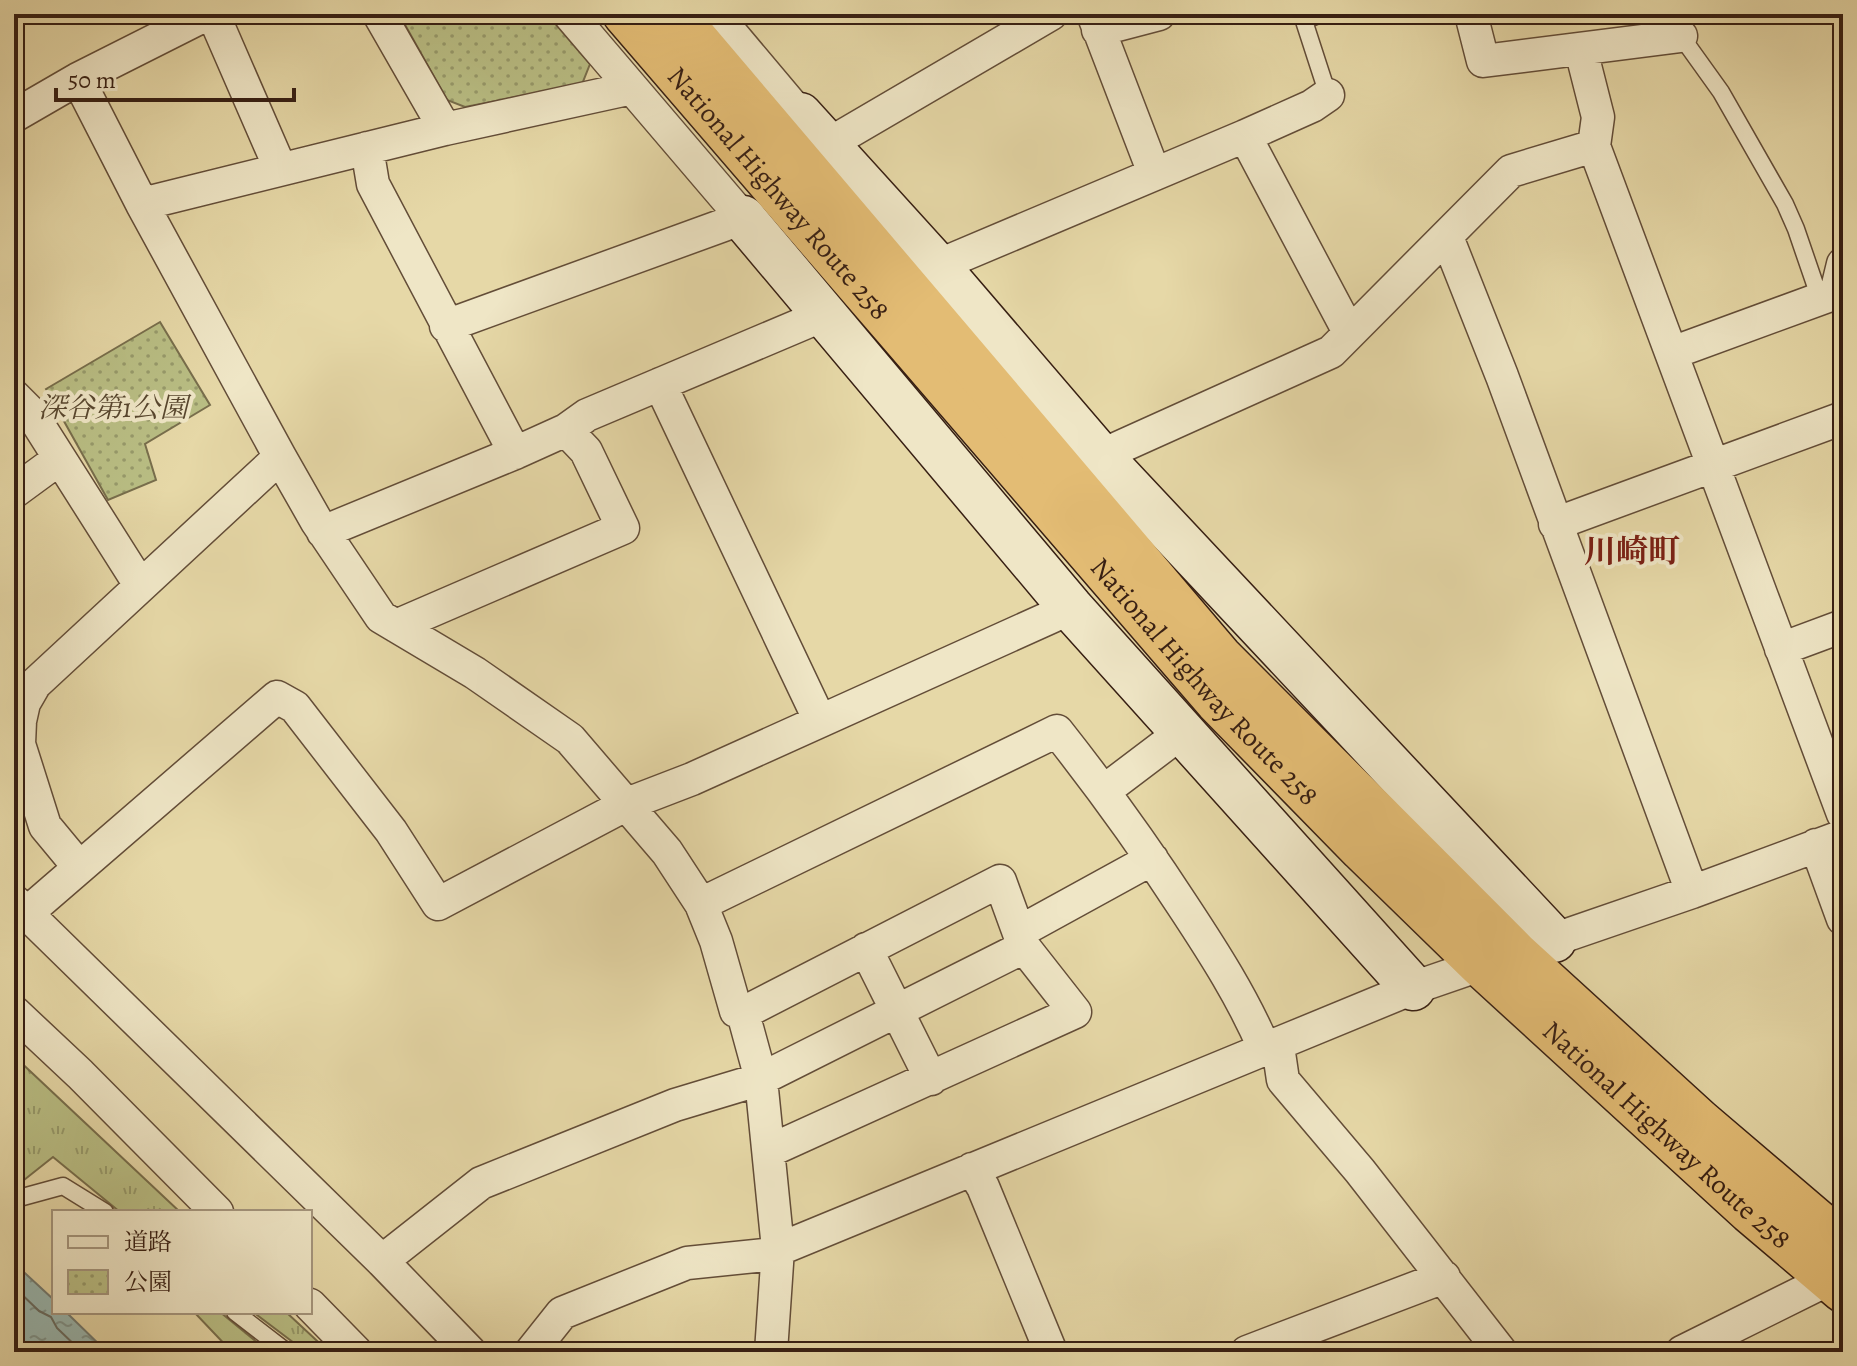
<svg xmlns="http://www.w3.org/2000/svg" width="1857" height="1366" font-family="Alegreya,'Noto Serif JP',serif">
  <style>
    .grass { fill: url(#grass-tufts); stroke: #786e4c; stroke-width: 2 }
    .park { fill: url(#park-dots); stroke: #786e4c; stroke-width: 2 }
    .water { fill: url(#water-ripples); stroke: #727b72; stroke-width: 2 }
    .lines { fill: none; stroke-linecap: round; stroke-linejoin: round }
    .shore { stroke: #686c62; stroke-width: 2 }
    .lane-casing { stroke: #634d38; stroke-width: 19 }
    .street-casing { stroke: #634d38; stroke-width: 35 }
    .secondary-casing { stroke: #371f13; stroke-width: 47 }
    .highway-casing { stroke: #371f13; stroke-width: 47 }
    .lane { stroke: #efe6c6; stroke-width: 16 }
    .street { stroke: #efe6c6; stroke-width: 32 }
    .secondary { stroke: #efe6c6; stroke-width: 44 }
    .highway { stroke: #e3bc74; stroke-width: 44 }
    .labels { text-anchor: middle; stroke-width: 8; stroke-linejoin: round; paint-order: stroke }
    .street-label { font-size: 28px; fill: #371f13; stroke: #efe6c6 }
    .park-label { font-size: 28px; font-style: italic; fill: #58472f; stroke: #efe6c6 }
    .quarter-label { font-size: 32px; font-weight: bold; fill: #7a1f14; stroke: #efe6c6 }
  </style>
  <defs>
    <pattern id="grass-tufts" width="24" height="20" patternUnits="userSpaceOnUse" patternTransform="scale(2)"><rect width="24" height="20" fill="#b9be84"/><path d="M3 7l-1-3M5 7V3M7 7l1-3M15 17l-1-3M17 17v-4M19 17l1-3" fill="none" stroke="#979a6b"/></pattern>
    <pattern id="park-dots" width="8" height="8" patternUnits="userSpaceOnUse" patternTransform="scale(2)"><rect width="8" height="8" fill="#b9be84"/><path d="M2 2h.1M6 6h.1" fill="none" stroke="#979a6b" stroke-width="1.8" stroke-linecap="round"/></pattern>
    <pattern id="water-ripples" width="26" height="14" patternUnits="userSpaceOnUse" patternTransform="scale(2)"><rect width="26" height="14" fill="#99b8b1"/><path d="M2 4q2-2 4 0t4 0M15 11q2-2 4 0t4 0" fill="none" stroke="#7e958f"/></pattern>
  </defs>
  <rect width="100%" height="100%" fill="#e6d8a7"/>
  <filter id="stains"><feTurbulence type="fractalNoise" baseFrequency=".0025" numOctaves="4"/><feColorMatrix values="0 0 0 0 .2 0 0 0 0 .09 0 0 0 0 .02 0 0 0 .5 -.17"/></filter>
  <radialGradient id="worn" r=".72"><stop offset=".6" stop-color="#630" stop-opacity="0"/><stop offset="1" stop-color="#630" stop-opacity=".3"/></radialGradient>
  <path class="grass" d="M14 1056 180 1212H120L53 1157 19 1184 14 1179Z
    M194 1312H220L269 1352H232Z
    M253 1312H286L329 1352H306Z"/>
  <path class="park" d="M399 14H547L590 64 582 84 465 107 447 100Z
    M160 322 210 405 145 444 156 480 108 500 46 389Z"/>
  <path class="water" d="M14 1263 54 1300V1312H66L107 1352H14Z"/>
  <g class="lines">
    <path class="shore" d="M14 1287 39 1311 51 1317 57 1328 82 1352"/>
    <g class="lane-casing">
      <path id="lane" d="M1320 14 1304 21 1328 95
        M1676 14 1678 32 1721 92 1785 204 1796 229 1820 299
        M19 1198 63 1186 105 1212
        M235 1312 287 1352"/>
    </g>
    <g class="street-casing">
      <path id="street" d="M213 14 280 168
        M379 14 445 129
        M715 14 800 115
        M1093 14 1154 173
        M1471 14 1483 61 1681 36
        M1098 30 1159 14
        M1581 50 1598 117 1594 146
        M78 79 142 204 280 457 317 522 381 617 475 673 570 739 667 852 701 904 716 941 736 1011 743 1013 761 1079 778 1249 771 1352
        M14 116 78 79 207 14
        M1245 136 1312 106 1328 95
        M827 145 1051 14
        M367 148 373 184 515 453
        M142 204 445 129 632 88
        M1447 237 1502 376 1692 892
        M937 266 1245 136 1349 332
        M446 326 743 218 569 14
        M1672 353 1836 293 1843 264
        M660 384 820 721
        M14 396 31 413 140 585
        M1100 456 1331 352 1511 171 1594 146 1843 814
        M14 492 59 459
        M1555 524 1843 418
        M323 532 515 453 566 430 587 415 826 314
        M396 626 623 528 586 451 566 430
        M1781 649 1843 626
        M1104 791 1182 732
        M1816 845 1843 919
        M79 867 45 826 19 744 20 721 24 703 35 684 280 457
        M14 901 382 1261 470 1352
        M701 904 1057 731C1102 788 1144 846 1183 906 1214 953 1243 998 1265 1050
        M27 913 277 697 295 707 391 831 438 904 627 804 692 779 1071 608
        M1019 932 1152 859
        M866 949 931 1079
        M14 1012 80 1074 217 1212
        M743 1013 1000 881 1024 947 1075 1012 769 1151
        M1278 1046 1283 1080 1360 1171 1501 1352
        M972 1169 983 1187 1051 1352
        M382 1261 481 1183 675 1105 761 1079 1024 947
        M310 1305 356 1352
        M531 1352 562 1313 687 1263 765 1255 1413 988 1692 892 1843 836
        M1247 1352 1444 1277
        M1682 1352 1829 1279"/>
    </g>
    <g class="secondary-casing">
      <path id="secondary" d="M800 115 937 266 1100 456 1554 940
        M743 218 1071 608 1413 988"/>
    </g>
    <g class="highway-casing">
      <g id="highway">
        <path id="s1" d="M625 14 1217 701 1362 849 1479 963 1750 1211 1843 1290"/>
        <path d="M674 14 1220 657 1516 954 1699 1121 1843 1244"/>
      </g>
    </g>
    <use href="#lane" class="lane"/>
    <use href="#street" class="street"/>
    <use href="#secondary" class="secondary"/>
    <use href="#highway" class="highway"/>
  </g>
  <g class="labels">
    <g class="street-label">
      <text dy="10" stroke="none"><textPath href="#s1" startOffset="236">National Highway Route 258</textPath></text>
      <text dy="10" stroke="none"><textPath href="#s1" startOffset="884">National Highway Route 258</textPath></text>
      <text dy="10" stroke="none"><textPath href="#s1" startOffset="1532">National Highway Route 258</textPath></text>
    </g>
    <g class="park-label">
      <text x="113" y="417">深谷第1公園</text>
    </g>
    <g class="quarter-label">
      <text x="1632" y="562">川崎町</text>
    </g>
  </g>
  <rect width="1857" height="1366" fill="none" stroke="#e6d8a7" stroke-width="48"/>
  <rect x="16" y="16" width="1825" height="1334" fill="none" stroke="#371f13" stroke-width="4"/>
  <rect x="24" y="24" width="1809" height="1318" fill="none" stroke="#371f13" stroke-width="2"/>
  <rect x="52" y="1210" width="260" height="104" fill="#efe6c6" stroke="#a5967e" stroke-width="2"/>
  <rect x="68" y="1236" width="40" height="12" fill="#efe6c6" stroke="#a5967e" stroke-width="2"/>
  <text x="124" y="1250" font-size="24" fill="#371f13">道路</text>
  <rect x="68" y="1270" width="40" height="24" fill="url(#park-dots)" stroke="#a5967e" stroke-width="2"/>
  <text x="124" y="1290" font-size="24" fill="#371f13">公園</text>
  <path d="M56 88v12h238v-12" fill="none" stroke="#371f13" stroke-width="4"/>
  <text x="68" y="88" font-size="24" fill="#371f13" stroke="#efe6c6" stroke-width="6" paint-order="stroke">50 m</text>
  <rect width="100%" height="100%" filter="url(#stains)"/>
  <rect width="100%" height="100%" fill="url(#worn)"/>
</svg>
